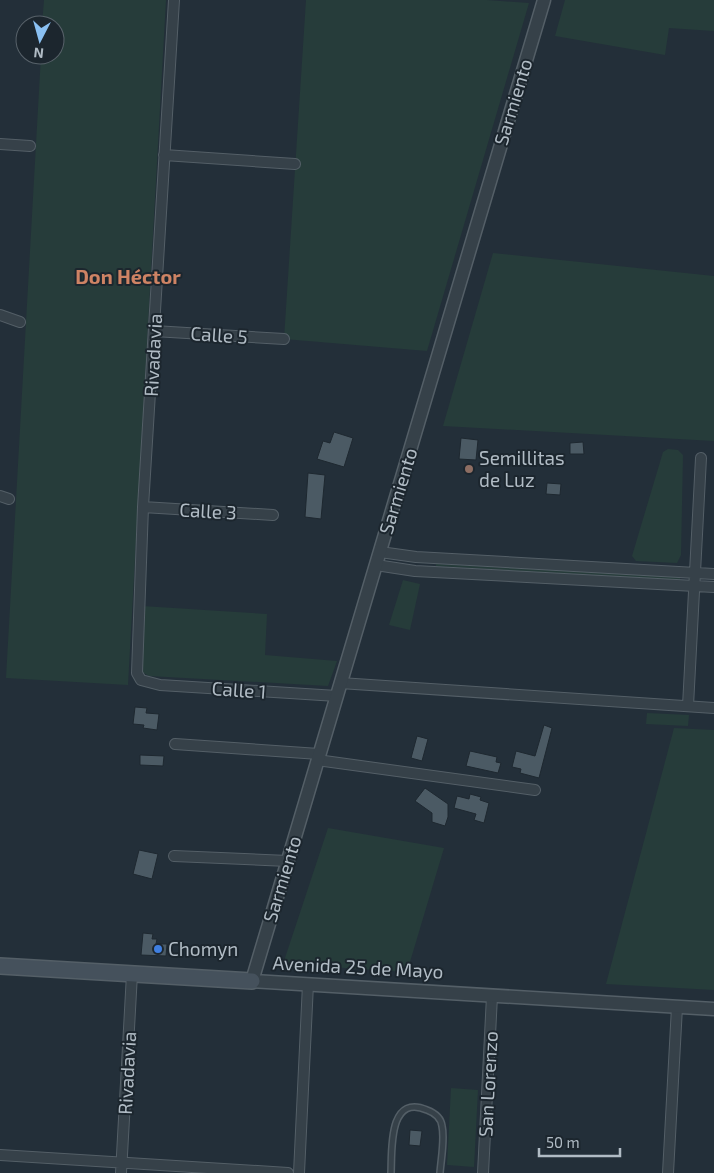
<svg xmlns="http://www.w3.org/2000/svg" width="714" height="1173" font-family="'Exo 2',sans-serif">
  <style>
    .green { fill: #263c3a }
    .building { fill: #4b5a64; stroke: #1e2830 }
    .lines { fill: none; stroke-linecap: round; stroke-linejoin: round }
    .service-casing { stroke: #545f67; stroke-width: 8 }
    .minor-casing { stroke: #545f67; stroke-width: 12 }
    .tertiary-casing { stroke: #545f67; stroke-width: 15 }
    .secondary-casing { stroke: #545f67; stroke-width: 18 }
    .service { stroke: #364149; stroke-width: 5 }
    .minor { stroke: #364149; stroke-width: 10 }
    .tertiary { stroke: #364149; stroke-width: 12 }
    .secondary { stroke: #45515c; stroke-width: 15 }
    .education-dot { fill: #8d6e63; stroke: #1c262e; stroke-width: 2 }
    .shop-dot { fill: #3f7fe0; stroke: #1c262e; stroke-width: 2 }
    .labels { text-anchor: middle; stroke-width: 4; stroke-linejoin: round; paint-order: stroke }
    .street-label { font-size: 19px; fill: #b1bcc5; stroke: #1c262e }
    .poi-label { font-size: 19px; fill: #b1bcc5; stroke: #1c262e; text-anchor: start }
    .neighbourhood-label { font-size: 20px; font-weight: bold; fill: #ce8364; stroke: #1c262e }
  </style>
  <rect width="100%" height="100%" fill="#232f39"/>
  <path class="green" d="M44 0H166L128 685 6 678 41 55H55V25H42Z
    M306 0H487L529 3 427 351 284 339Z
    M565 0H714V31L669 28 665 55 555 36Z
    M493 253 714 276V441L443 426Z
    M668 449 678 450 683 455 681 555 677 563 636 561 632 556 663 452Z
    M436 564 680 577V580L436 566Z
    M403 580 420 584 410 630 389 625Z
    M142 606 267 614 265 655 337 661 328 686 149 676 142 672Z
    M647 713 689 715 688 726 646 724Z
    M674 728 714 730V990L606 984Z
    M328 828 444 848 407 972 283 964Z
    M451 1088 478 1090 474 1167 447 1165Z"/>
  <path class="building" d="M334 432 353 438 344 467 317 459 323 441 330 443Z
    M461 438 478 440 476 460 459 459Z
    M583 442 584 454H570V443Z
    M308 473 325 475 321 519 305 517Z
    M547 483 561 484 560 495 546 494Z
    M135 707 147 708 146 713 159 714 157 730 143 728 144 725 133 724Z
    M544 725 552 728 539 778 520 773 521 769 512 767 516 751 535 756Z
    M417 736 428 739 422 761 411 758Z
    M470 751 497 757 496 762 501 763 498 773 466 766Z
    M140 755 164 756 163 766 140 765Z
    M425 788 448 804V817L445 826 432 822V813L415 801Z
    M470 794 481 797 480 800 489 803 484 823 474 820 476 814 454 808 457 796 469 799Z
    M139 850 158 854 152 879 133 874Z
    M143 933 153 934 152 939H157L156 944H167L166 956 141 955Z
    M410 1130 422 1131 420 1146 409 1145Z"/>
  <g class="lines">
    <g class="service-casing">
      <path id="service" d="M391 1173C392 1151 388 1093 427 1110 435 1113 441 1118 442 1126 445 1139 441 1159 440 1173"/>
    </g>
    <g class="minor-casing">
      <path id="minor" d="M174 0 143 507 137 673 141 680 160 685 337 696
        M0 144 30 146
        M164 155 295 164
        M0 315 20 322
        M154 331 284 339
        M0 496 9 499
        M143 507 273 515
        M380 552 416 557 714 574
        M376 565 415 571 714 587
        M340 683 714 708
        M688 706 701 458
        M175 744 319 754
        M317 760 535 790
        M174 856 288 861
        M0 1155 288 1173
        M121 1173 132 974
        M299 1173 308 984
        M483 1173 492 996
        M668 1173 677 1007"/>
    </g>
    <g class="tertiary-casing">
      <path id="tertiary" d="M544 0 252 981 714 1009"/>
    </g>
    <g class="secondary-casing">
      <path id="secondary" d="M0 966 252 981"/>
    </g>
    <use href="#service" class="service"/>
    <use href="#minor" class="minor"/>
    <use href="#tertiary" class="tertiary"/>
    <use href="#secondary" class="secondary"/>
  </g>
  <circle class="education-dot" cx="469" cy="469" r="5"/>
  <circle class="shop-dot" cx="158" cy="949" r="5"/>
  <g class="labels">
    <g class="street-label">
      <text transform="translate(513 102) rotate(-73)" y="7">Sarmiento</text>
      <text transform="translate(219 335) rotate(4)" y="7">Calle 5</text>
      <text transform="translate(153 355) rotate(-87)" y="7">Rivadavia</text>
      <text transform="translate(398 491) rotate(-73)" y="7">Sarmiento</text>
      <text transform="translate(208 511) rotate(3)" y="7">Calle 3</text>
      <text transform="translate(239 690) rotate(4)" y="7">Calle 1</text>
      <text transform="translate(282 879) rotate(-73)" y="7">Sarmiento</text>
      <text transform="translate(358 967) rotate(3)" y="7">Avenida 25 de Mayo</text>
      <text transform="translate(127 1073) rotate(-87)" y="7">Rivadavia</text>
      <text transform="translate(488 1084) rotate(-87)" y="7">San Lorenzo</text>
    </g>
    <g class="poi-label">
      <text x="479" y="465">Semillitas<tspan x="479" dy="22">de Luz</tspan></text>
      <text x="168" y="956">Chomyn</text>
    </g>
    <g class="neighbourhood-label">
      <text x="128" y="284">Don Héctor</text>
    </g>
  </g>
  <g transform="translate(40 40) rotate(186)"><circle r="24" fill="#1c262e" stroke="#58626a"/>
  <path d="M0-4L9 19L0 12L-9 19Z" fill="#8ac0f2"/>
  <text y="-8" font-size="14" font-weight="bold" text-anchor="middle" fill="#b1bcc5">N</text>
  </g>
  <path d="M539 1148v8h81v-8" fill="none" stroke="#b1bcc5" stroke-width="2.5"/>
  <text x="546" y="1148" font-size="15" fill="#b1bcc5" stroke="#1c262e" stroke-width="4" paint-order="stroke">50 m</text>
</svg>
